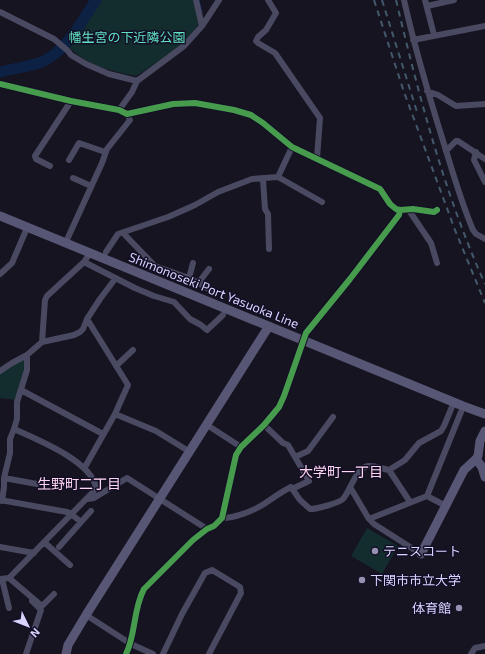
<svg xmlns="http://www.w3.org/2000/svg" width="485" height="654" font-family="'Exo 2','Noto Sans JP',sans-serif">
  <style>
    .green { fill: #132c2d }
    .lines { fill: none; stroke-linecap: round; stroke-linejoin: round }
    .stream { stroke: #0d2144; stroke-width: 2 }
    .river { stroke: #0d2144; stroke-width: 11 }
    .street { stroke: #4a4962; stroke-width: 6 }
    .secondary { stroke: #575674; stroke-width: 9 }
    .rail { stroke: #43596b; stroke-width: 2; stroke-dasharray: 6 5; stroke-linecap: butt }
    .cycleway-casing { stroke: #130f26; stroke-width: 8 }
    .cycleway { stroke: #469c4c; stroke-width: 6 }
    .poi-dot { fill: #9591b1; stroke: #130f26; stroke-width: 1.5 }
    .labels { text-anchor: middle; stroke-width: 3; stroke-linejoin: round; paint-order: stroke }
    .park-label { font-size: 13px; fill: #5fe0c0; stroke: #130f26 }
    .street-label { font-size: 13px; fill: #d9d4ff; stroke: #130f26 }
    .poi-label { font-size: 13px; fill: #d9d4ff; stroke: #130f26; text-anchor: start }
    .neighbourhood-label { font-size: 14px; fill: #ffd6f0; stroke: #130f26 }
  </style>
  <rect width="100%" height="100%" fill="#161421"/>
  <path class="green" d="M102 0H194L199 23C185 47 159 61 136 76 111 71 90 67 70 48Z
    M25 358 26 370 16 400 0 398V374L13 365Z
    M367 528 398 546 382 574 351 556Z"/>
  <g class="lines">
    <path class="stream" d="M199 0 202 13"/>
    <path class="river" d="M0 72C13 69 26 67 39 63 66 53 81 22 96 0"/>
    <path class="street" d="M196 0 202 26
      M268 0 276 13 266 30 258 37 256 41 258 43 275 53 320 118 317 158
      M404 0C415 49 429 96 444 144 453 173 461 202 473 230L476 234 485 239
      M425 0 434 35
      M427 6 454 0
      M0 12 54 39 68 51 71 55 86 64 109 74 137 81
      M413 40 485 26
      M0 84 71 101 119 110 127 114 173 104 195 103 234 110 251 115 263 123 292 147 380 189 390 204 396 209 400 210 413 209 434 212 437 210
      M427 91 438 95 456 106 485 104
      M119 110 132 92 137 81 184 46 202 26 219 0
      M446 151 456 141H458L485 159
      M476 152 474 160 485 182
      M69 160 79 143 105 152
      M50 166 36 159 35 156 71 101
      M278 177 322 202
      M73 178 91 186
      M263 179 265 209 268 214 269 249
      M408 209 431 243 437 263
      M124 232 125 235 155 266 189 278 211 290
      M65 244 102 163 107 149 130 120 127 114
      M106 252 118 234 168 217 195 205 218 192 252 179 278 177 292 147
      M84 262 135 288 154 296 174 302 190 319 201 325 207 330 223 315
      M0 274 12 263 27 228
      M189 278 193 263
      M199 282 209 269
      M42 342 45 300 47 296 84 262 90 253
      M116 366 133 350
      M0 371 12 363 27 355 42 342 74 335 80 332 83 329 87 319 100 299 115 279
      M21 390 103 434
      M115 414 156 431 190 452
      M207 425 241 447
      M264 425 283 443 288 445 309 481 292 489
      M295 457 308 451 333 417
      M85 467 115 414 128 385 87 319
      M389 470 410 502
      M4 478 37 484
      M350 487 369 519 374 524 421 554
      M427 496 446 506
      M87 499 94 498 127 478 207 529
      M0 500 67 512 71 514 81 522 91 511
      M2 501 4 487V478L10 453V439L14 429
      M222 518C235 518 253 511 264 504 273 498 281 492 291 487L300 500 310 509C317 509 339 503 343 499 350 491 356 468 368 466 374 465 383 469 389 470L405 460 419 443 441 431 444 426 454 402
      M369 519 427 496 461 412
      M44 542 70 565
      M0 547 34 553
      M59 547 81 522
      M9 578 42 606 54 594
      M0 579 9 578 93 492 96 488C92 461 36 439 14 429L17 419V402L27 370V355
      M2 579 9 608
      M86 615 131 644 153 654
      M26 654 41 610 32 601V598
      M126 654C136 634 133 609 144 589L193 540 207 529 214 526 222 518 236 455 241 447 264 425 279 407 284 396 306 333 350 279 399 215 400 210
      M163 654 182 614 205 573 212 570 240 587 241 593 209 654
      M471 654 475 648 485 646"/>
    <path class="secondary" d="M0 216 463 406 485 414
      M476 459 482 467 485 477
      M421 554 464 470 476 459 478 456 480 441 485 431
      M66 654 68 645 86 615 269 326"/>
    <path class="rail" d="M374 0 404 92 455 230 485 303
      M382 0 418 115
      M396 0C419 96 444 193 485 284"/>
    <g class="cycleway-casing">
      <path id="cycleway" d="M0 84 71 101 119 110 127 114 173 104 195 103 234 110 251 115 263 123 292 147 380 189 390 204 396 209 400 210 413 209 434 212 437 210
        M126 654C136 634 133 609 144 589L193 540 207 529 214 526 222 518 236 455 241 447 264 425 279 407 284 396 306 333 350 279 399 215 400 210"/>
    </g>
    <use href="#cycleway" class="cycleway"/>
  </g>
  <g class="poi-dot">
    <circle cx="375" cy="551" r="4"/>
    <circle cx="362" cy="580" r="4"/>
    <circle cx="459" cy="608" r="4"/>
  </g>
  <g class="labels">
    <g class="park-label">
      <text x="127" y="42">幡生宮の下近隣公園</text>
    </g>
    <g class="street-label">
      <text transform="translate(214 290) rotate(22)" y="5">Shimonoseki Port Yasuoka Line</text>
    </g>
    <g class="poi-label">
      <text x="383" y="556">テニスコート</text>
      <text x="370" y="585">下関市市立大学</text>
      <text x="451" y="613" text-anchor="end">体育館</text>
    </g>
    <g class="neighbourhood-label">
      <text x="341" y="477">大学町一丁目</text>
      <text x="79" y="489">生野町二丁目</text>
    </g>
  </g>
  <g transform="translate(28 626) rotate(133)" stroke="#130f26" stroke-width="3" paint-order="stroke">
  <path d="M0-3L7 15L0 10L-7 15Z" fill="#d9d4ff"/>
  <text y="-6" font-size="11" font-weight="bold" text-anchor="middle" fill="#d9d4ff">N</text>
  </g>
</svg>
